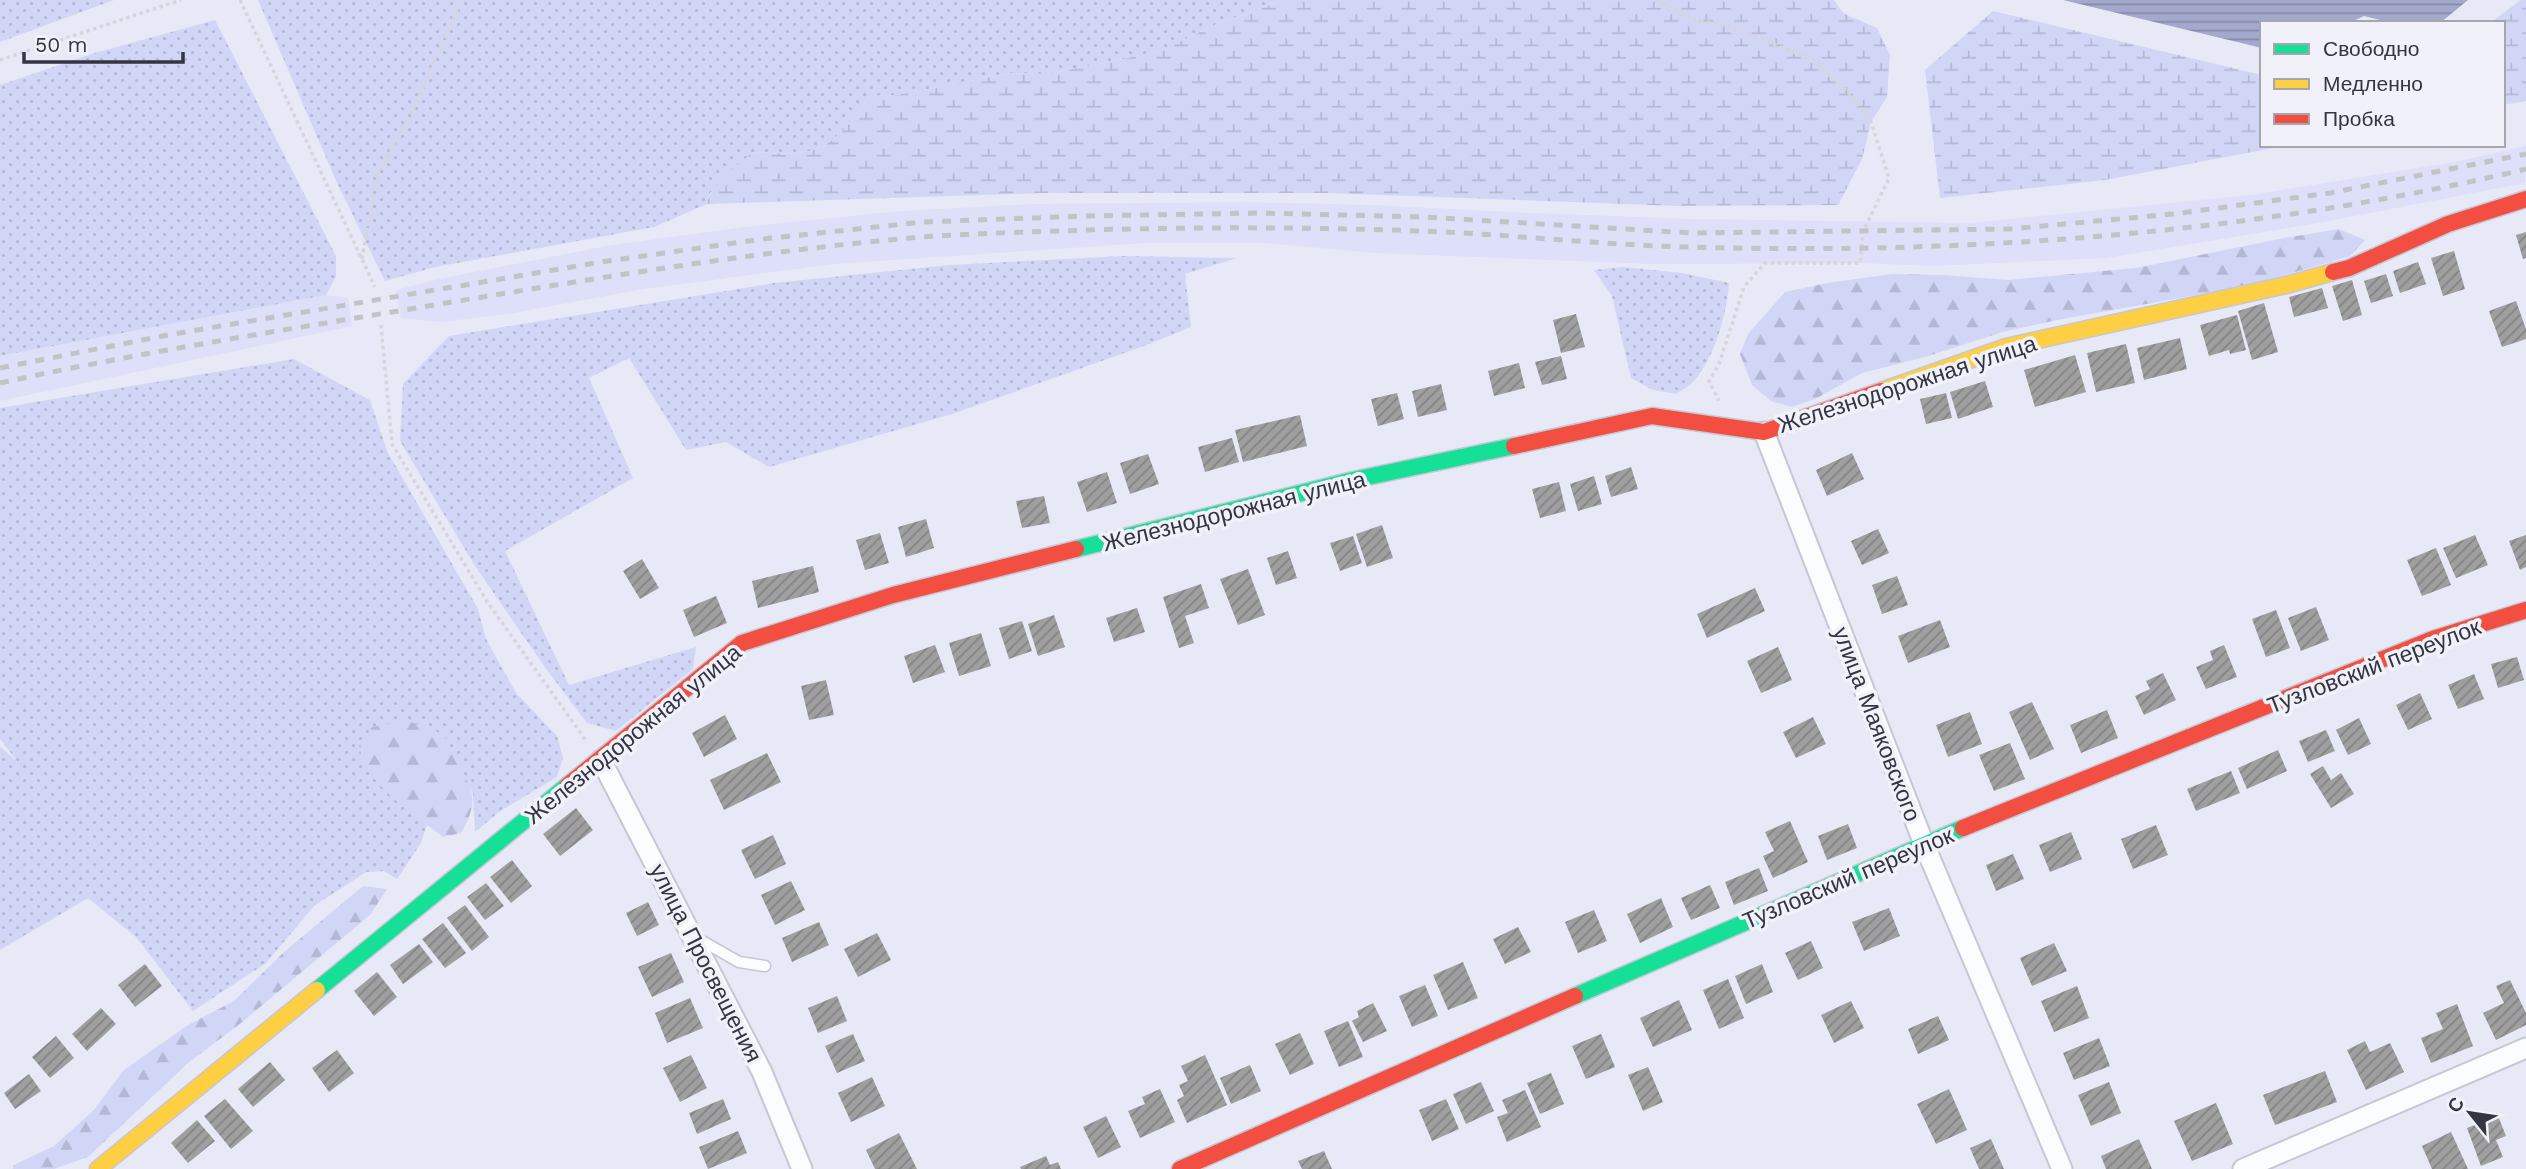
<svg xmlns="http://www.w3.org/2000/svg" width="2526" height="1169" font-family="'Work Sans',sans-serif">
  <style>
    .built { fill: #dde0f8 }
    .grass { fill: url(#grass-dots) }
    .forest { fill: url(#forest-firs) }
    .wetland { fill: url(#wetland-marsh) }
    .water { fill: url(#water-rules) }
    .building { fill: url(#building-hatch) }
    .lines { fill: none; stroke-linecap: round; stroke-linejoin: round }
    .lane-casing { stroke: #c5c7d3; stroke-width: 13 }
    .street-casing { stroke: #c5c7d3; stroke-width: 23 }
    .fast-casing { stroke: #c5c7d3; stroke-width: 19 }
    .slow-casing { stroke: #c5c7d3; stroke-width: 19 }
    .jam-casing { stroke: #c5c7d3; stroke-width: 19 }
    .path { stroke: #d5d5da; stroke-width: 3.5; stroke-dasharray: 3.5 3.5; stroke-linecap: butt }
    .lane { stroke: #fbfcfe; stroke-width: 10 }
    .street { stroke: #fbfcfe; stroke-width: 19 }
    .fast { stroke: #16e098; stroke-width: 16 }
    .slow { stroke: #ffcf43; stroke-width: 16 }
    .jam { stroke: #f24e42; stroke-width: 16 }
    .rail { stroke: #c2c3c7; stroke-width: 5; stroke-dasharray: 9 9; stroke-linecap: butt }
    .labels { text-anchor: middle; stroke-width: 7; stroke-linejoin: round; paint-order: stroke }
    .street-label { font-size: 23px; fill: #333542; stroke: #f1f2f9 }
  </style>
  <defs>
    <pattern id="grass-dots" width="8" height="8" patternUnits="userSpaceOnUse" patternTransform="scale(1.75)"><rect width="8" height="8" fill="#d2d6f6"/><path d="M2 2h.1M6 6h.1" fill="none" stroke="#b5b8d4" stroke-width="1.8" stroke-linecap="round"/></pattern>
    <pattern id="forest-firs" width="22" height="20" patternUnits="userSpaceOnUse" patternTransform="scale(1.75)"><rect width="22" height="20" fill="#d2d6f6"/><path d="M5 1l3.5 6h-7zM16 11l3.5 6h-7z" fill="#b5b8d4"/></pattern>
    <pattern id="wetland-marsh" width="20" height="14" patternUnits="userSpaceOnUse" patternTransform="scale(1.75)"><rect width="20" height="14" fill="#d2d6f6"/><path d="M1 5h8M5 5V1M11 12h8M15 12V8" fill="none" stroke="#b5b8d4"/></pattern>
    <pattern id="water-rules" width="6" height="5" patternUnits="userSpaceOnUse" patternTransform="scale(1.75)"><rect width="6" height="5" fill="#a4a8cd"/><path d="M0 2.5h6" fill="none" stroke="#868aa8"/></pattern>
    <pattern id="building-hatch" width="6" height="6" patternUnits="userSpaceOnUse" patternTransform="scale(1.75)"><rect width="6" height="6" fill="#a09fa0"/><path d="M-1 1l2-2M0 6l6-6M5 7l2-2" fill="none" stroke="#838284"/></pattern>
  </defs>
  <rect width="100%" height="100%" fill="#e7e9f7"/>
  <path class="built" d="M2526 146 2525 183 2318 223 2106 258 1935 266 1860 263 1652 264 1376 253 1264 243H1145L834 264 643 289 514 313 442 322 401 318 396 290 439 279 612 245 752 226 901 211 1032 204 1246 202 1370 205 1533 213 1692 219 1970 223 2251 195 2450 163Z
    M326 295 348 298 352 326 0 401V356Z"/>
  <path class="grass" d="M0 0H114L0 42Z
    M258 0H1284L1214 25 1165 49 1115 61 1046 74 1011 73 897 95 870 96C860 110 840 137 825 145 804 157 777 153 754 152L710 193 707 204 654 227 435 267 385 281 337 183Z
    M215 20 336 256V277L326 295 0 356V85L95 53Z
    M1123 256 1237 258 1185 274 1191 327 1144 346 952 414 769 467 726 442 686 450 629 358 589 378 633 478 505 551 569 685 696 647 693 669 616 731 587 723 544 666 475 566 400 441 403 384 449 336 774 283 950 265Z
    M1623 267 1682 273 1729 283C1727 313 1715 357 1694 381 1690 386 1682 390 1676 394L1653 390 1631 378 1612 296 1594 270Z
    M294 359 370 400 387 451 478 609 486 639 516 693 557 736 563 758 557 777 499 812 475 832 473 794 443 734 416 815 427 824 421 843 397 879 384 871 366 872 314 906 266 963 193 1011 137 938 88 898 0 950V747L17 761 0 739V408Z"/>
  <path class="forest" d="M2339 229 2365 240 2350 256 2247 286 2057 320 2003 332 1925 357 1862 373 1815 399 1791 407 1771 401 1752 385 1740 354 1748 334 1785 292 1827 283 1892 274 1943 275 2008 280 2136 268 2284 238Z
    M406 720 443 734C449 745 472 786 472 796 474 809 467 822 461 833L443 837C413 813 367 787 359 746L372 727Z
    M363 886 387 889 370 915 241 1023 188 1063 88 1157 54 1169H13L14 1165 54 1146 94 1110 124 1070 188 1025 234 1001 284 952Z"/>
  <path class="wetland" d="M1284 0H1834L1843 13 1877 28 1890 55 1887 97 1871 122 1862 159 1838 205 1678 206 1327 193H1043L707 204C713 181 736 165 754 152 777 153 804 157 825 145 840 137 860 110 870 96L897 95 1011 73 1046 74 1115 61 1165 49 1214 25Z
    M2521 0H2526V101L2503 105V23H2490Z
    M1993 11 2262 75V145H2289L2105 180 1940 198 1925 70Z"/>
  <path class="water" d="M2063 0H2468L2440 23H2392L2364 16 2349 23H2262V48Z"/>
  <path class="building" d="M2526 232V258L2523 259 2516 235Z
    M2454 251 2465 289 2443 296 2431 258Z
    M2418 262 2426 284 2400 293 2393 271Z
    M2386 274 2393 296 2371 303 2364 281Z
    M2352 280 2362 315 2343 321 2332 286Z
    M2322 288 2328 308 2294 317 2289 297Z
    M2516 301 2526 329V339L2502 347 2489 311Z
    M2264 303 2278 352 2252 360 2238 311Z
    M1576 314 1585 347 1561 353 1553 320Z
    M2237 315 2246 350 2230 354 2229 350 2209 356 2200 325Z
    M2180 338 2187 369 2144 380 2137 348Z
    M2126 344 2135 383 2096 392 2087 353Z
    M2075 355 2086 392 2035 407 2024 370Z
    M1561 356 1567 379 1542 385 1535 362Z
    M1519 363 1525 388 1494 396 1488 371Z
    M1985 381 1993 407 1958 419 1950 392Z
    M1441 384 1447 410 1418 417 1412 391Z
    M1397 393 1404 419 1378 426 1371 399Z
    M1946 393 1952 418 1926 424 1920 399Z
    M1300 415 1307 446 1243 462 1235 430Z
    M1232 438 1239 462 1205 472 1198 447Z
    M1852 453 1864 479 1827 496 1816 470Z
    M1148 454 1159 484 1130 494 1120 463Z
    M1631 467 1638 489 1611 497 1605 476Z
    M1107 472 1117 503 1087 512 1077 482Z
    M1594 476 1602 504 1578 511 1570 484Z
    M1559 482 1566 511 1540 518 1532 489Z
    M1044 496 1050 523 1022 528 1016 501Z
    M926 519 934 548 906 557 898 527Z
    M1382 525 1393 558 1367 567 1356 534Z
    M1878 529 1889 553 1862 565 1851 541Z
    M880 533 889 563 865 570 856 540Z
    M2475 535 2488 565 2456 578 2443 548Z
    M2526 535V567L2520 570 2509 541Z
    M1353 536 1362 563 1340 571 1330 543Z
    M2436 548 2451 585 2422 596 2407 560Z
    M1288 551 1297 578 1276 585 1267 558Z
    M642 559 659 588 640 599 623 571Z
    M813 566 819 592 758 608 752 581Z
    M1248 569 1265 615 1238 625 1220 579Z
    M1897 576 1908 605 1882 614 1872 585Z
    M1201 584 1209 608 1185 616 1194 643 1179 648 1163 597Z
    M1755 588 1765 611 1707 638 1697 614Z
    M716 596 727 623 694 637 683 610Z
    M2316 607 2329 640 2301 651 2288 618Z
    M1137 608 1145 632 1114 642 1106 618Z
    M2276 610 2290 648 2266 657 2252 619Z
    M1054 615 1065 647 1038 656 1028 624Z
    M1940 620 1950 647 1908 663 1898 636Z
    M1022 621 1032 651 1009 659 999 628Z
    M981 633 991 666 959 676 949 643Z
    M935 645 945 672 913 683 904 656Z
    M2224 645 2237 677 2206 689 2196 667 2213 660 2210 651Z
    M1778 647 1792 680 1761 693 1747 661Z
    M2517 657 2524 680 2498 688 2491 664Z
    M2163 673 2176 700 2144 715 2135 696 2150 689 2146 681Z
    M2474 674 2484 699 2458 709 2448 685Z
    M826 680 834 715 809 720 801 686Z
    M2420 693 2432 719 2408 730 2396 705Z
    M2032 702 2054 749 2030 760 2009 712Z
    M2107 710 2118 738 2081 753 2070 725Z
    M1970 712 1982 744 1948 757 1936 725Z
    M725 715 737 739 704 757 692 733Z
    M1813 717 1826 744 1796 758 1783 732Z
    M2359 718 2371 744 2348 755 2336 730Z
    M2326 730 2335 751 2308 762 2299 741Z
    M2010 743 2025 779 1994 791 1979 755Z
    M2278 750 2287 771 2247 789 2238 768Z
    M767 753 781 782 724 810 710 780Z
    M2323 766 2331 780 2341 773 2354 794 2331 808 2310 774Z
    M2231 771 2240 793 2196 811 2187 789Z
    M576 808 593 830 560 856 543 834Z
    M1790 821 1808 862 1773 878 1763 856 1774 851 1765 832Z
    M1848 824 1857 848 1827 860 1818 836Z
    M2156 825 2168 855 2133 869 2121 839Z
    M2071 832 2082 859 2050 872 2039 845Z
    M773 835 786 864 755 879 741 850Z
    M2013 854 2024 879 1996 891 1986 865Z
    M512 860 532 886 511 903 490 877Z
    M1759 868 1768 891 1734 905 1725 882Z
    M791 881 805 910 775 925 761 895Z
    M486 883 504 906 485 920 467 897Z
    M1710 885 1720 908 1691 920 1681 898Z
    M1661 898 1673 927 1640 943 1627 914Z
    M648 902 659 925 637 936 626 913Z
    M465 905 489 937 472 951 447 918Z
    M1889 908 1900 936 1864 951 1852 922Z
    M1594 910 1607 941 1578 953 1565 922Z
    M819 922 829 945 792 962 782 938Z
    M443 923 466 953 445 968 422 939Z
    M1518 927 1531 952 1505 964 1493 939Z
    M877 933 891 960 858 977 844 949Z
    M1811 941 1823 968 1798 980 1785 953Z
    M2054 943 2067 971 2032 986 2020 958Z
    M419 944 433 962 403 984 390 965Z
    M671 953 684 982 652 997 638 967Z
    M1463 962 1478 998 1448 1010 1433 975Z
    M145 964 162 986 135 1007 118 985Z
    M1762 964 1773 992 1746 1004 1735 976Z
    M377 972 397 997 374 1016 354 991Z
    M1728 979 1744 1018 1719 1029 1703 990Z
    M2510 980 2526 1013V1025L2496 1040 2483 1013 2504 1003 2496 986Z
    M1425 985 1438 1016 1412 1027 1399 996Z
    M2077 986 2089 1018 2054 1032 2041 1001Z
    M837 996 847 1021 818 1033 808 1008Z
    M690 998 703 1028 667 1043 655 1013Z
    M1679 1000 1692 1030 1653 1047 1640 1018Z
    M1851 1001 1864 1028 1834 1043 1821 1015Z
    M1373 1003 1387 1031 1363 1042 1352 1021 1359 1017 1357 1011Z
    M2457 1004 2473 1046 2431 1063 2421 1038 2443 1029 2436 1013Z
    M101 1008 116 1024 87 1051 72 1034Z
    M1938 1016 1949 1040 1918 1054 1908 1029Z
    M1348 1021 1363 1057 1339 1067 1324 1031Z
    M1300 1033 1314 1064 1290 1075 1275 1044Z
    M853 1034 865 1061 837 1073 825 1046Z
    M1601 1034 1615 1067 1586 1079 1572 1046Z
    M56 1036 74 1058 50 1078 32 1057Z
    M2099 1038 2110 1066 2074 1080 2063 1053Z
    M2365 1041 2370 1052 2390 1043 2404 1072 2366 1090 2347 1050Z
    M337 1050 354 1073 329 1092 312 1068Z
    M691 1055 707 1088 680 1102 663 1068Z
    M1205 1055 1227 1105 1187 1123 1177 1100 1184 1096 1179 1085 1188 1081 1181 1066Z
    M270 1062 285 1080 253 1107 238 1089Z
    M1250 1065 1261 1091 1231 1104 1220 1078Z
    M1648 1067 1663 1102 1643 1111 1628 1075Z
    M2325 1071 2337 1102 2275 1125 2263 1095Z
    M1551 1073 1564 1104 1540 1114 1527 1083Z
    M29 1074 41 1091 15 1109 4 1093Z
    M872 1077 885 1106 851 1122 838 1093Z
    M1481 1082 1494 1111 1466 1124 1453 1094Z
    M2109 1082 2121 1113 2091 1126 2078 1095Z
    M1160 1089 1175 1122 1140 1138 1128 1111 1145 1104 1142 1097Z
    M1949 1089 1967 1130 1936 1144 1917 1104Z
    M1525 1090 1541 1127 1507 1142 1497 1117 1508 1113 1502 1100Z
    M225 1099 253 1131 231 1149 204 1116Z
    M723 1099 731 1119 697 1134 689 1113Z
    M1446 1099 1459 1129 1432 1141 1419 1110Z
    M2216 1103 2233 1144 2192 1161 2174 1121Z
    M1106 1116 1121 1147 1098 1158 1083 1127Z
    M2498 1116 2506 1136 2496 1140 2503 1157 2481 1166 2467 1128Z
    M197 1120 215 1141 188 1163 171 1143Z
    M738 1131 747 1153 708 1169 699 1147Z
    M2451 1132 2468 1169H2432L2422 1146Z
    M899 1133 917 1169H875L866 1150Z
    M1991 1139 2004 1169H1979L1970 1148Z
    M2139 1139 2152 1169H2106L2101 1156Z
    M1324 1151 1332 1169H1302L1298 1161Z
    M1046 1156 1050 1165 1058 1162 1061 1169H1021L1020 1167Z"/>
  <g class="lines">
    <g class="lane-casing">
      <path id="lane" d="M695 937 739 962 765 966"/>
    </g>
    <g class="street-casing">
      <path id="street" d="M1764 432 1924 844 2062 1169
        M601 760 762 1072 802 1169
        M2243 1169 2526 1048"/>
    </g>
    <g class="fast-casing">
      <path id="fast" d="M1076 549 1353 480 1514 446
        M317 990 568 785
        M1575 996 1963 828"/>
    </g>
    <g class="slow-casing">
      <path id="slow" d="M1881 391 2006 347 2286 285 2333 272
        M98 1169 317 990"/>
    </g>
    <g class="jam-casing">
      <path id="jam" d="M2333 272 2349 268 2448 224 2526 199
        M1514 446 1652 416 1764 432 1881 391
        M568 785 742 643 893 595 1076 549
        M1963 828 2433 639 2526 610
        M1180 1169 1575 996"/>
    </g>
    <path class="path" d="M240 0 375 287
      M1656 0 1695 20 1726 26 1812 59 1854 98 1871 122 1889 178 1863 232 1860 263H1765L1744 287 1719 364 1709 381 1719 401
      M0 60 181 0
      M362 259 377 176 414 108 459 6 465 0
      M381 325 392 444 488 603 587 742"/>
    <use href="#lane" class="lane"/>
    <use href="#street" class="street"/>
    <use href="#fast" class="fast"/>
    <use href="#slow" class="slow"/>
    <use href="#jam" class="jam"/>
    <path class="rail" d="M0 368 168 335 601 262 763 239 923 222 1085 216 1259 213 1425 217 1691 233 2010 229 2173 214 2330 193 2526 154
      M0 383C142 352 285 330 428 306 592 279 756 251 922 237 977 233 1033 232 1088 230 1198 227 1309 227 1420 231 1509 234 1599 245 1688 247 1968 255 2253 234 2526 169"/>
  </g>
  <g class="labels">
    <g class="street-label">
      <text transform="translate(1907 384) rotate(-18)" y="8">Железнодорожная улица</text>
      <text transform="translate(1234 511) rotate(-14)" y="8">Железнодорожная улица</text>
      <text transform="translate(2374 666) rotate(-21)" y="8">Тузловский переулок</text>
      <text transform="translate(1877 724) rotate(69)" y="8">улица Маяковского</text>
      <text transform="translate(633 734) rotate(-39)" y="8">Железнодорожная улица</text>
      <text transform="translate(1848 878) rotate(-23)" y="8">Тузловский переулок</text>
      <text transform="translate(706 963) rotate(63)" y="8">улица Просвещения</text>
    </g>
  </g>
  <rect x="2260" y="21" width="245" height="126" fill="#f1f2f9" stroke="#a5a6b0" stroke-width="2"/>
  <rect x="2274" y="44" width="35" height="10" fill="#16e098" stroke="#a5a6b0" stroke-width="2"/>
  <text x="2323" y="56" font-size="21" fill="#333542">Свободно</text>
  <rect x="2274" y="79" width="35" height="10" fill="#ffcf43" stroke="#a5a6b0" stroke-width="2"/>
  <text x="2323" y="91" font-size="21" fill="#333542">Медленно</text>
  <rect x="2274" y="114" width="35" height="10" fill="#f24e42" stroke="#a5a6b0" stroke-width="2"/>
  <text x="2323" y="126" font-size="21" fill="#333542">Пробка</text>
  <g transform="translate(2470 1113) rotate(300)" stroke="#f1f2f9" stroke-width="5" paint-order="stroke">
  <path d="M0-5L12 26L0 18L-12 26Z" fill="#333542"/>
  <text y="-10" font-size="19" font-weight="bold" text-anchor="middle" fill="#333542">С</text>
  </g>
  <path d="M24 52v10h159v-10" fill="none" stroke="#333542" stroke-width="3.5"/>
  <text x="35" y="52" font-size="21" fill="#333542" stroke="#f1f2f9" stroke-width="5" paint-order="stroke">50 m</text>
</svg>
